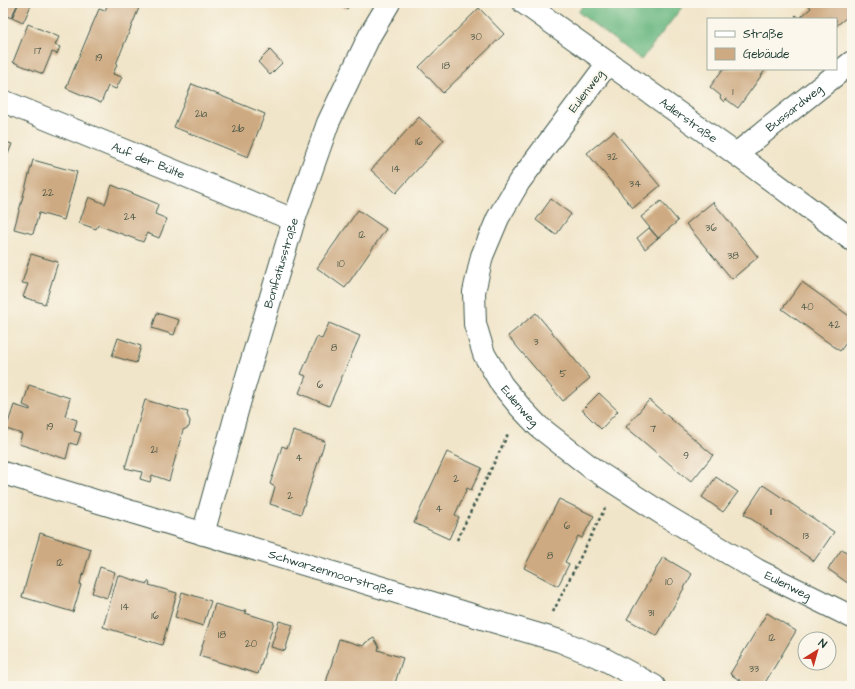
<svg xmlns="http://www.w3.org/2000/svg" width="855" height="689" font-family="'Architects Daughter',sans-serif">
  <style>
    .forest { fill: #69b780; stroke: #447a5a }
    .building { fill: #ceaa82 }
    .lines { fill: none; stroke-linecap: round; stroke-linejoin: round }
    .minor-casing { stroke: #3e564a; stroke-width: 24 }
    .path { stroke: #3e564a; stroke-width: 2.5; stroke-dasharray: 3 3; stroke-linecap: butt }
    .minor { stroke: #fff; stroke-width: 22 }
    .labels { text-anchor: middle; stroke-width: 4; stroke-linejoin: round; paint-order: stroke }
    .number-label { font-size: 10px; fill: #4b5848 }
    .street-label { font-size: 12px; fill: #1f3d34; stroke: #fbf7ec }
  </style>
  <rect width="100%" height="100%" fill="#fbf7ec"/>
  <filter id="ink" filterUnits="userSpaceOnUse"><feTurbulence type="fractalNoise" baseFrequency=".025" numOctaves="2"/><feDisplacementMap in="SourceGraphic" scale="8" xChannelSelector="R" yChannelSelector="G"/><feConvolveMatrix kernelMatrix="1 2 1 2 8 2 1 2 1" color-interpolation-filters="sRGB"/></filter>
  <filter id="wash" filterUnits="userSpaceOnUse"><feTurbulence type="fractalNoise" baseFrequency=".012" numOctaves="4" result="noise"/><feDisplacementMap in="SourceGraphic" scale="16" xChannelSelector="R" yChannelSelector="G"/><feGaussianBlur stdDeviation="0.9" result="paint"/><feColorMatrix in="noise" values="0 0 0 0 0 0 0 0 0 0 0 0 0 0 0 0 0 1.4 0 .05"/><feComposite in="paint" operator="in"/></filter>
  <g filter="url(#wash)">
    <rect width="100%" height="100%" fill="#f1e5c9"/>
    <path class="forest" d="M585 3H687L683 6 641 60 578 12Z"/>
    <g id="blocks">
      <path class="building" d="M5 3H18L11 18 3 14V9Z
        M19 3H32L23 23 12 18Z
        M108 3H141L116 64 117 65 113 74 122 77 116 89 108 86 101 103 66 88 99 9 105 11Z
        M334 3H350L347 9Z
        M809 3H852V13L836 26V19H798L795 16 796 15 800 18 811 8 808 4Z
        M479 8 504 34 443 93 419 67Z
        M28 24 59 37 55 45 60 47 57 54 52 52 43 74 13 62Z
        M270 50 282 63 270 75 258 62Z
        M723 69H766L738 108 726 99 724 102 720 98 721 96 710 87Z
        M192 84 265 114 248 157 174 127Z
        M419 117 444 140 396 193 371 170Z
        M614 131 660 186 633 208 587 153Z
        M3 141 12 144 3 167Z
        M33 160 77 172 64 220 39 213 33 234 14 229Z
        M112 185 158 204 155 214 167 219 159 238 147 233 143 242 98 225 96 229 79 223 89 197 105 204Z
        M551 199 571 214 556 235 536 220Z
        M661 201 678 221 658 238 641 217Z
        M713 202 758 257 732 279 686 224Z
        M358 210 386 229 345 288 317 268Z
        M649 228 658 238 645 249 637 238Z
        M31 254 58 262 45 304 23 297 28 284 22 283Z
        M802 282 852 318V335L840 351 782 309Z
        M157 313 179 320 174 335 152 328Z
        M536 313 590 378 563 401 508 336Z
        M329 323 360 336 329 406 299 393 306 376 301 374 317 337 322 339Z
        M118 338 141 346 136 363 112 356Z
        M29 385 70 398 65 416 77 420 74 431 81 433 77 445 70 443 66 459 19 444 22 434 6 429 14 405 30 410V408L23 405Z
        M599 393 618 411 601 429 582 410Z
        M145 400 188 412 187 415 190 421 189 427 183 430 169 481 152 475 150 482 140 479 142 472 125 468Z
        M649 400 713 455 691 482 626 427Z
        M293 431 325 441 301 514 270 504 275 487 270 484 276 466 282 446 287 448Z
        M447 452 482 468 471 490 467 488 455 515 459 517 449 539 414 523Z
        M716 477 738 492 723 512 702 497Z
        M763 485 834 532 814 561 744 514Z
        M559 499 594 516 582 538 578 536 565 562 569 564 558 586 524 568Z
        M40 533 91 549 83 576 82 575 80 584 81 585 73 612 22 597Z
        M842 549 852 556V580L849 584 828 569Z
        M663 557 692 574 657 636 627 619Z
        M100 567 115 572 107 598 92 593Z
        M118 575 147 584 149 581 150 582 149 585 177 593 162 645 103 627Z
        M182 592 211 601 203 626 175 617Z
        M215 604 243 612 244 610H246L245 613 274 622 258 674 199 656Z
        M767 613 796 631 763 686H749L730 674Z
        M279 621 293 625 285 651 271 647Z
        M374 638 379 647 378 650 403 658 394 686H325L339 639 364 646 365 643Z"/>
    </g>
  </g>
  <g filter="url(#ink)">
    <use href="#blocks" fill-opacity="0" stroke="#3e564a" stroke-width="1"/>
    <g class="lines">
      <g class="minor-casing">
        <g id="minor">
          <path id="s1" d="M524 3 736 154 852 240"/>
          <path id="s2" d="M608 63 519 182 498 218 482 256 474 292 475 324 484 354 502 385 521 408 538 426 593 469 666 516 757 570 852 617"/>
          <path id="s3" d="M3 101 294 220"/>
          <path id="s4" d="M736 154 852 62"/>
          <path id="s5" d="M3 473 482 618 560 641 604 659 654 686"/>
          <path id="s6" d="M203 534 240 400 294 220 328 123 370 35 389 3"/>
        </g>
      </g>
      <path class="path" d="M457 540 508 434
        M553 612 605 508"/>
      <use href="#minor" class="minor"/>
    </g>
  </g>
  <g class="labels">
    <g class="number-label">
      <text x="476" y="40">30</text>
      <text x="38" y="54">17</text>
      <text x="99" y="61">19</text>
      <text x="446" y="69">18</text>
      <text x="733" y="95">1</text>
      <text x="201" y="117">21a</text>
      <text x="238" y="132">21b</text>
      <text x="419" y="145">16</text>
      <text x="612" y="160">32</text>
      <text x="396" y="172">14</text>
      <text x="635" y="187">34</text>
      <text x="48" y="196">22</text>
      <text x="130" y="220">24</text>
      <text x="711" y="231">36</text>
      <text x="362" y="238">12</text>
      <text x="733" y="259">38</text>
      <text x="341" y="267">10</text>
      <text x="807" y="310">40</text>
      <text x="834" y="328">42</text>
      <text x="536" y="345">3</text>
      <text x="334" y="351">8</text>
      <text x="563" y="377">5</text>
      <text x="320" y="388">6</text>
      <text x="50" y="430">19</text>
      <text x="653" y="432">7</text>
      <text x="154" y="453">21</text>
      <text x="686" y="459">9</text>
      <text x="299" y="461">4</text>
      <text x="456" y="482">2</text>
      <text x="290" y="499">2</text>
      <text x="439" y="512">4</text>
      <text x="771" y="515">11</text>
      <text x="567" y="529">6</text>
      <text x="806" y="539">13</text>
      <text x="550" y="559">8</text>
      <text x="60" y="566">12</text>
      <text x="669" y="585">10</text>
      <text x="125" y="610">14</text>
      <text x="651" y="616">31</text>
      <text x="155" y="619">16</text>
      <text x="222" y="638">18</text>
      <text x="772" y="641">12</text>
      <text x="251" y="647">20</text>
      <text x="754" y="672">33</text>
    </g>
    <g class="street-label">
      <text transform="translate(586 91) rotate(-53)" y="4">Eulenweg</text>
      <text dy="4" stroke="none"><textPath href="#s4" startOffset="74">Bussardweg</textPath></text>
      <text dy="4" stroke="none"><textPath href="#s1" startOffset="202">Adlerstraße</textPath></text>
      <text dy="4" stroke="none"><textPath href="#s3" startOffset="157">Auf der Bülte</textPath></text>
      <text dy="4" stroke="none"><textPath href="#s6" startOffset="282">Bonifatiusstraße</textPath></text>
      <text dy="4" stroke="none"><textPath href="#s2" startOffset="395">Eulenweg</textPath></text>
      <text dy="4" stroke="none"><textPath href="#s5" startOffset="343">Schwarzenmoorstraße</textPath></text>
      <text dy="4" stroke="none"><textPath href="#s2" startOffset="719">Eulenweg</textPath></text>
    </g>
  </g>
  <rect width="855" height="689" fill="none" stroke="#fbf7ec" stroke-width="16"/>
  <rect x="707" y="18" width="130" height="52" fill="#fbf7ec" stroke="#a3ada2"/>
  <rect x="715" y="31" width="20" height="6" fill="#ffffff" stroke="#a3ada2"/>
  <text x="743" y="38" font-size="12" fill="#1f3d34">Straße</text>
  <rect x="715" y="48" width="20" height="12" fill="#ceaa82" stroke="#a3ada2"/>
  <text x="743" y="58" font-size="12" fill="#1f3d34">Gebäude</text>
  <g transform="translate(817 651) rotate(37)"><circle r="19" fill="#fbf7ec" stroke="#a3ada2"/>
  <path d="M0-3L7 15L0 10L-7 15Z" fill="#c8321e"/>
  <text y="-6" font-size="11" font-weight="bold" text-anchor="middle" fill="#1f3d34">N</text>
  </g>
</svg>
